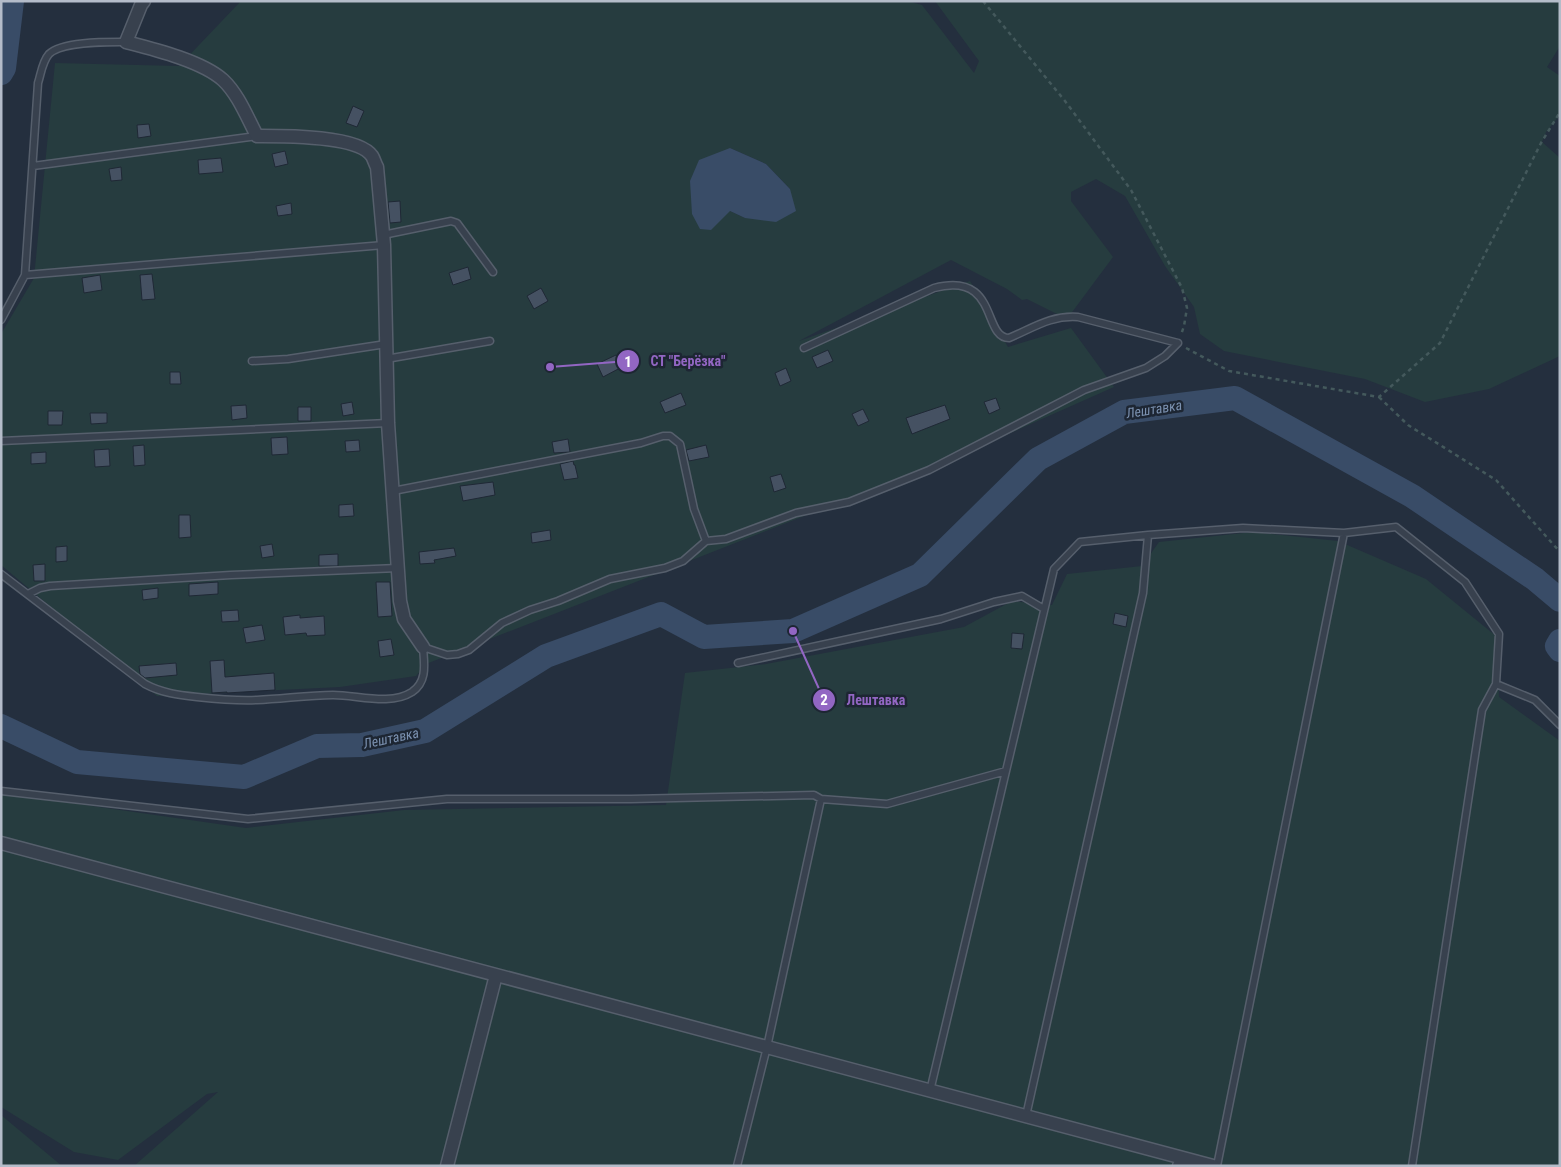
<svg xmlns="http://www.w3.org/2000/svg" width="1561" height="1167" font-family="'Roboto Condensed',sans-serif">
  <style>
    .green { fill: #263c3f; fill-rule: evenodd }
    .water { fill: #394c67 }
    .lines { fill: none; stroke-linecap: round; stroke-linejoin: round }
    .river { stroke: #394c67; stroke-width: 24 }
    .building { fill: #455162; stroke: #1f2835 }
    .service-casing { stroke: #565f6c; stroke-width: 9 }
    .minor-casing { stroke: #565f6c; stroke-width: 15 }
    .path { stroke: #44595c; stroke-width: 2.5; stroke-dasharray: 4 4; stroke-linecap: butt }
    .service { stroke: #38414e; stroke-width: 6 }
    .minor { stroke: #38414e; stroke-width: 12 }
    .labels { text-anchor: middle; stroke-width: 5; stroke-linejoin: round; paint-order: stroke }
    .water-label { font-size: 14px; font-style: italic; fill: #7c92b1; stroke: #1d2633 }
    .leader { fill: none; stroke: #9266c3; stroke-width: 2 }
    .callout-dot { fill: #9266c3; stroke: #1d2633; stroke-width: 2 }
    .mark-label { font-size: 15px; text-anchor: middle; font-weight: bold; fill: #fff }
    .callout-label { font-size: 14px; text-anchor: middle; font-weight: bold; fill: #9266c3; stroke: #1d2633; stroke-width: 5; stroke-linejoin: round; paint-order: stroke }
  </style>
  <rect width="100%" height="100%" fill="#242f3e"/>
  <path class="green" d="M241 1H907L922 5 974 73 979 61 935 1H1560V46L1547 67 1560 76V115L1546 132 1542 142 1560 158V356L1489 389 1425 402 1365 379 1224 351 1200 334 1194 307 1165 266 1125 196 1096 179 1071 192V201L1113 257 1067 319 1027 299 1022 300 1007 289 951 260 799 341 970 281 1008 347 1071 328 1114 387 970 451 426 664 416 676 340 687 157 696 1 565V334L34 278 55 63 179 66ZM730 148 766 164 790 189 745 218 730 211Z
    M1253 532 1338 541 1426 579 1496 636 1499 697 1560 741V1166H134L218 1092 207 1094 118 1160 74 1152 1 1107V793L246 828 404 810 666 805 685 673 766 664 964 627 1012 601 1052 605 1067 574 1142 566 1159 542Z
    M1 1115 62 1166H1Z"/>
  <path class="water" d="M730 148 766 164 790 189 796 211 776 222 745 218 730 211 711 230 700 229 692 214 690 181 699 160Z"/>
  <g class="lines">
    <path class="river" d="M1 73 4 68 12 1
      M1560 641 1557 646 1560 650
      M1 726 77 762 244 777 317 746 362 745 425 731 546 656 661 614 704 637 793 631 920 575 1038 459 1124 412 1235 398 1412 496 1535 579 1560 600"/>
  </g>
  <path class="building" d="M353 106 364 111 357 127 346 123Z
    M149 124 151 136 138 138 137 125Z
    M285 151 288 164 275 167 272 154Z
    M221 158 223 172 199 174 198 160Z
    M121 167 122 180 111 181 109 169Z
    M400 201 401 222 390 223 388 202Z
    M291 203 292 214 278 216 276 206Z
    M468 267 471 279 453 285 449 273Z
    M152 274 155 299 142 300 140 275Z
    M100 275 102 290 84 293 82 278Z
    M541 288 548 301 534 309 527 296Z
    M828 350 833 361 817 368 812 357Z
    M616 355 622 367 603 377 597 364Z
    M786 368 791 381 780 386 775 373Z
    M170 372H180L181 384H170Z
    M681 393 686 405 665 413 660 402Z
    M996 398 1000 409 989 414 984 402Z
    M352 402 354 414 343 416 341 404Z
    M246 405 247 418 232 420 231 406Z
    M945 405 950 419 912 434 906 418Z
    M298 407H311V421H298Z
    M863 409 869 421 858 426 852 414Z
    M48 411H63L62 425H48Z
    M90 413H107V423L91 424Z
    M287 437 288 454 272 455 271 438Z
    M568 439 570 452 554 453 552 442Z
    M359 440 360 451 346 452 345 441Z
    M144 445 145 465 134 466 133 446Z
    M706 445 709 457 689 461 686 450Z
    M109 449 110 466 95 467 94 450Z
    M46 452V463L31 464V453Z
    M573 461 574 465H575L578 478 564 480 560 464Z
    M781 474 786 488 774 492 770 477Z
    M493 482 495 495 463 501 460 486Z
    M353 504 354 516 339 517V505Z
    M179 515H190L191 537 179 538Z
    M550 530 551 540 532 543 531 533Z
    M272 544 274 556 262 558 260 546Z
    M67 546V561L56 562V547Z
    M454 548 456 556 434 560 435 563 420 564 419 552Z
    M338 554V566H319V555Z
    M45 564V581H34L33 565Z
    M218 582V594L189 596V584Z
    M376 582H390L392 616 378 617Z
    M158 588V598L143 600 142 590Z
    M238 610 239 621 222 622 221 611Z
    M1115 613 1128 616 1126 627 1113 624Z
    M300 615V618L324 616 325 635 307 636 306 633 285 635 283 617Z
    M262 625 265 640 246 643 243 628Z
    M1012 633 1024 634 1022 649 1011 648Z
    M391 639 394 655 380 657 378 641Z
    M224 660 225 677 274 673 275 690 227 693V692L212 693 210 661Z
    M176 663 177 675 145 678 140 674 139 666Z"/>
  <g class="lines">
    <g class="service-casing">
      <path id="service" d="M33 166 257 136
        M383 235 451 221 457 223 493 272
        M25 275 384 245
        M1 320 25 275 38 83C41 74 42 62 49 54 62 41 108 42 126 42
        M804 348 934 288C999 271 982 338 1009 338 1033 328 1051 315 1078 317L1178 343
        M386 359 490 341
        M252 361 288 359 386 344
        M1 441 388 423
        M393 491 641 443 663 436H670L680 444 694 509 706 541
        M1344 533 1396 527 1465 582 1499 634 1496 684 1482 710 1412 1166
        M1148 535 1243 528 1344 533 1217 1166
        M1 574 145 684C162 693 178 695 197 697 216 699 237 701 257 700 283 699 308 695 333 695 358 695 390 706 412 692 428 681 424 663 423 647L447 655 458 654 469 650 502 623 530 610 558 601 610 579 665 568 683 561 706 541 726 539 796 513 849 502 929 470 1084 390 1146 368 1165 356 1178 343
        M28 594 40 588 50 586 231 575 398 568
        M738 663 941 619 994 602 1022 596 1044 609
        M1496 684 1535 700 1560 725
        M1 791 248 819 447 799H631L814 795 821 799 887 804 1006 771
        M930 1091 1054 569 1080 542 1148 535 1143 593 1026 1116
        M737 1166 767 1047 821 799"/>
    </g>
    <g class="minor-casing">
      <path id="minor" d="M144 1 141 5 126 42C153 49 202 61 223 80 238 94 247 117 257 136 281 136 358 135 372 156 374 159 375 164 377 167L384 245 388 423 400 601 404 619 423 647
        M1 843 1183 1158
        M447 1166 496 975
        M1179 1166 1183 1158 1213 1166"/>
    </g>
    <path class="path" d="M983 1 1065 101 1131 190 1182 288 1187 308 1184 326 1181 335
      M1186 348 1229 371 1379 397 1440 343 1541 143 1560 112
      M1379 397 1408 425 1496 480 1560 552"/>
    <use href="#service" class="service"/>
    <use href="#minor" class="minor"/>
  </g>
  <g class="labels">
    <g class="water-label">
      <text transform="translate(1154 409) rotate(-9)" y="5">Лештавка</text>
      <text transform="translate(391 738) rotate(-12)" y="5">Лештавка</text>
    </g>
  </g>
  <path class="leader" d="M550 367L628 361M793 631L824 700"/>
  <g class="callout-dot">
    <circle cx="550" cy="367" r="5"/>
    <circle cx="793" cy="631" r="5"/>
    <circle cx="628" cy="361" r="12"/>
    <circle cx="824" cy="700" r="12"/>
  </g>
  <g class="mark-label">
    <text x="628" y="367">1</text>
    <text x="824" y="705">2</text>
  </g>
  <g class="callout-label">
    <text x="688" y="366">СТ "Берёзка"</text>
    <text x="876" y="705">Лештавка</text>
  </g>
  <rect width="1561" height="1167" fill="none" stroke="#b4bcc9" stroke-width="5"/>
</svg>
